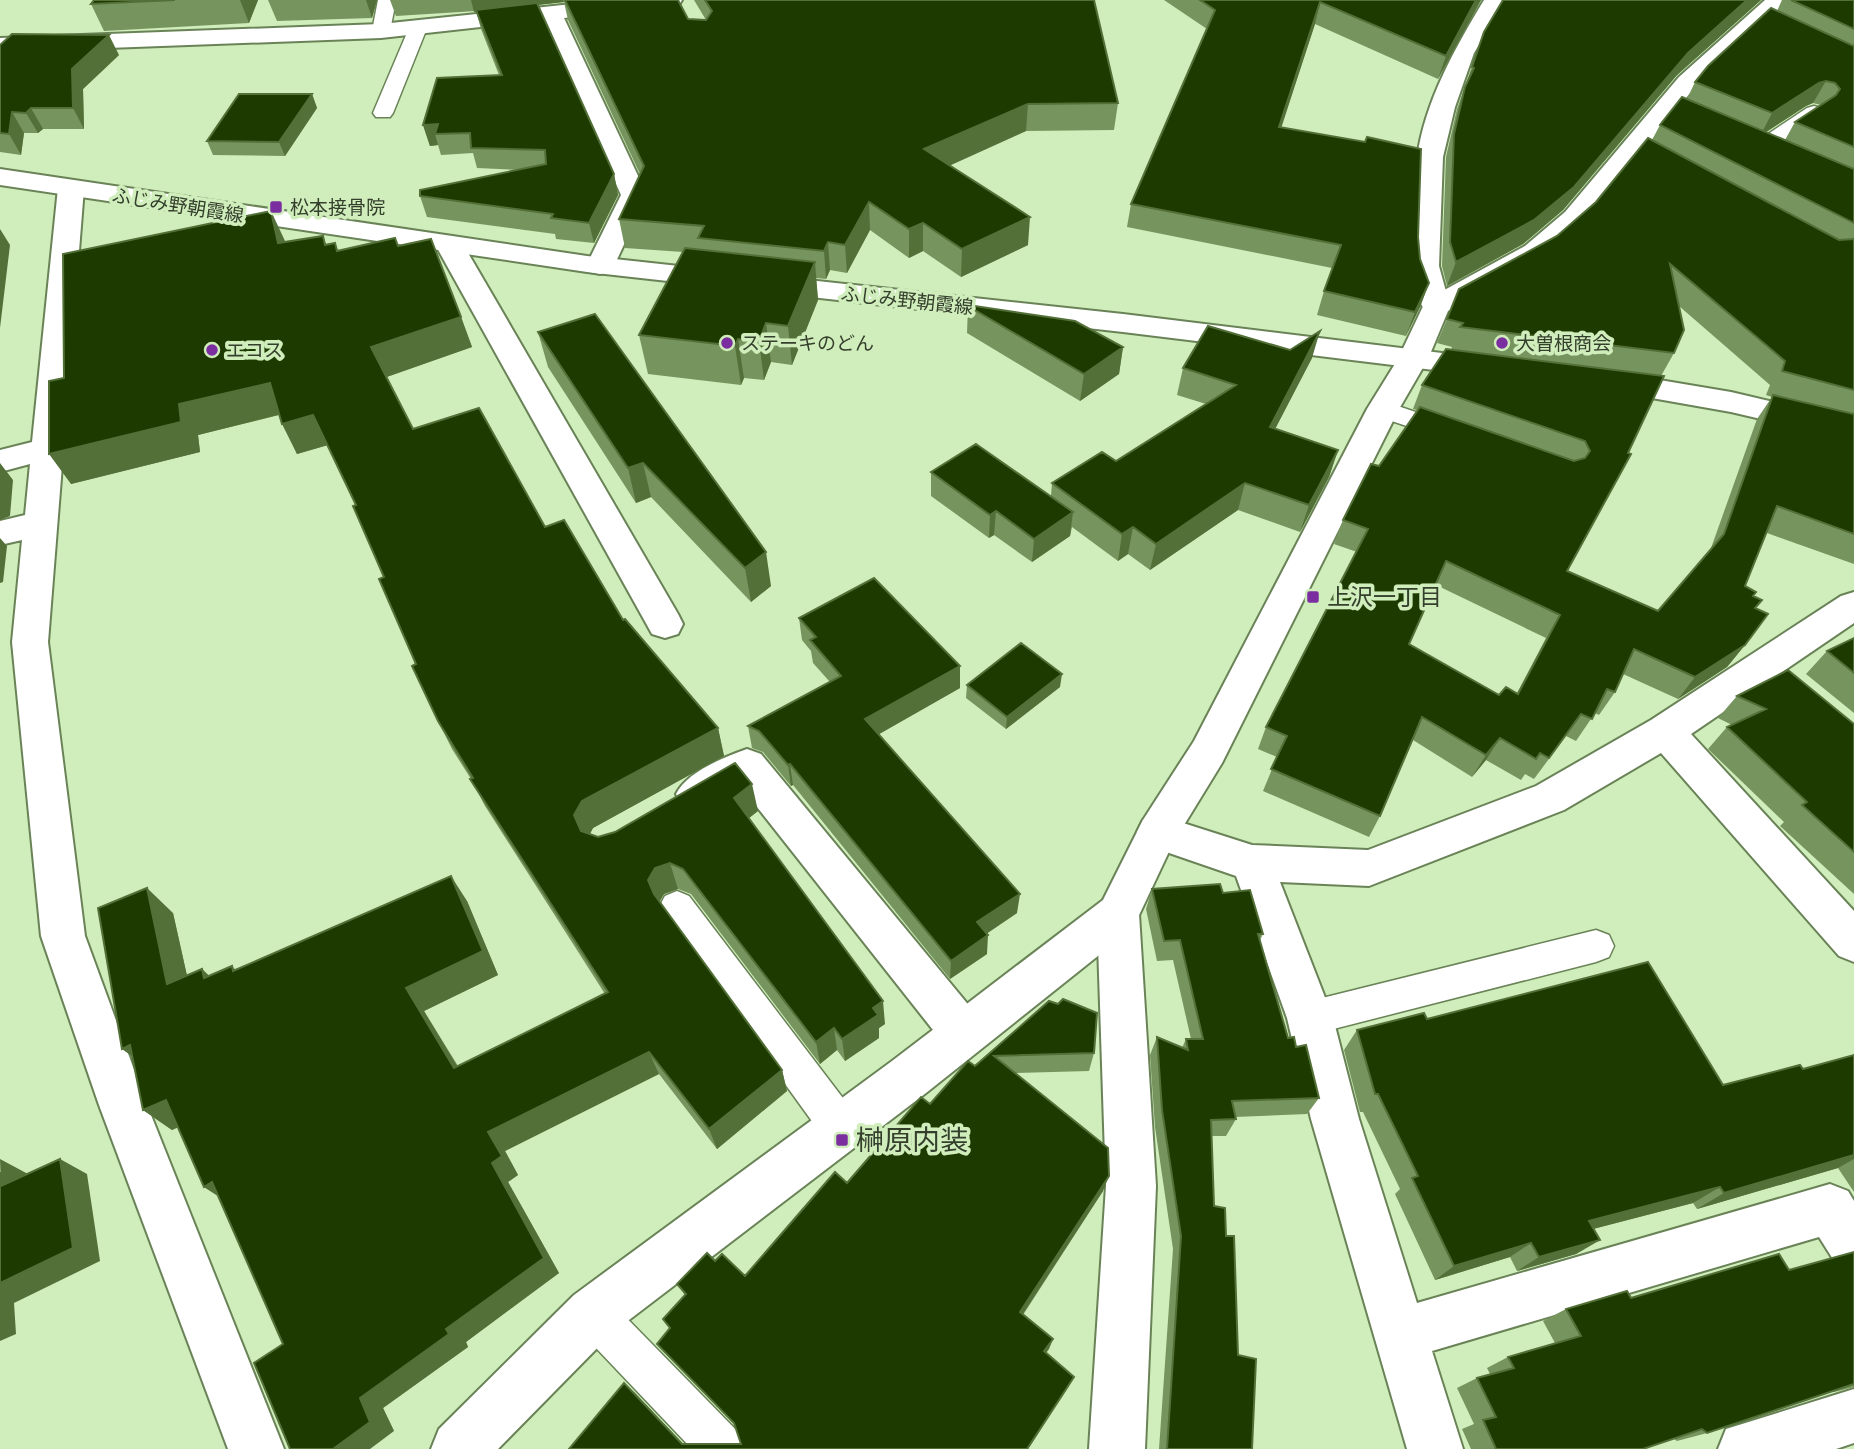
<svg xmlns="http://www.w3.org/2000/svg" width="1854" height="1449" font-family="'DejaVu Sans','Noto Sans JP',sans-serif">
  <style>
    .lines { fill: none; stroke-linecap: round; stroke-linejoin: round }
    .service-casing { stroke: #698357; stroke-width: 3 }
    .minor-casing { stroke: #698357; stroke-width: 4 }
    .tertiary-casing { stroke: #698357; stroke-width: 4 }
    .secondary-casing { stroke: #698357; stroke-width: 4 }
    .service { fill: #fff; fill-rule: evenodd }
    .minor { fill: #fff; fill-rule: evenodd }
    .tertiary { fill: #fff; fill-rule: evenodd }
    .secondary { fill: #fff; fill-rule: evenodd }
    .wall { fill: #76945e; fill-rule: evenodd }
    .shaded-wall { fill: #537038 }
    .building { fill: #1d3a00; stroke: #537038; stroke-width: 2; fill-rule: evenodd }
    .poi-dot { fill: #7b2e9f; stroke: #d0edbc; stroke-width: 2.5 }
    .labels { text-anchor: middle; stroke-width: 7; stroke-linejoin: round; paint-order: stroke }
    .far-street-label { font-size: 19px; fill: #343f2c; stroke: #d0edbc }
    .far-poi-label { font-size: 19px; fill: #343f2c; stroke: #d0edbc; text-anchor: start }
    .poi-label { font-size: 23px; fill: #343f2c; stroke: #d0edbc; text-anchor: start }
    .near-poi-label { font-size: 28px; fill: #343f2c; stroke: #d0edbc; text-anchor: start }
  </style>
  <rect width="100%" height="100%" fill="#d0edbc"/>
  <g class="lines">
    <g class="service-casing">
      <path id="service" d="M378 0H396L390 31 381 36 372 31Z
        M418 23 427 28 393 113 390 117H376L373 113 409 28Z
        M1814 106 1821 108 1824 112 1821 116 1767 152H1753L1750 148 1753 144 1807 108Z
        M1383 401 1460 427 1464 433 1460 439 1451 441 1374 415 1370 409 1374 403Z
        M677 891 689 896 855 1114 861 1128 855 1142 841 1148 827 1142 665 918 659 907 665 896Z
        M1596 930 1609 935 1614 946 1609 957 1596 962 1310 1035 1297 1030 1291 1018 1297 1006 1310 1001Z
        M593 1293 608 1299 739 1433 746 1449H692L578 1329 572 1314 578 1299Z"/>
    </g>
    <g class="minor-casing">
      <path id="minor" d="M610 0H682L679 5 671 6 564 18 647 195 614 266 610 272 600 274 590 272 586 266 621 195 543 20 381 38 0 52V38L381 24Z
        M1484 0H1506L1474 53 1455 107 1443 157 1439 266 1450 306 1446 312 1436 315 1426 312C1409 288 1412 256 1413 228 1415 205 1414 181 1417 158 1425 101 1455 48 1484 0Z
        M71 180 80 183 84 188 48 642 85 936 147 1105 284 1449H228L99 1105 41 936 12 642 22 540 0 545V521L25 515 30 464 0 472V450L32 442 58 188 62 183Z
        M450 238 460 240 464 246 678 614 683 624 678 634 665 638 652 634 436 246 440 240Z
        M1854 592V623L1691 734 1854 911V962L1839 956 1661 753 1564 810 1369 886 1280 882 1333 1018 1359 1119 1417 1303 1830 1184 1848 1191 1854 1201V1271L1836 1264 1819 1237 1432 1351 1463 1449H1407L1311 1119 1287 1018 1236 876 1143 844 1137 832 1143 820 1158 815 1252 845 1368 850 1536 786 1651 720 1841 596Z
        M747 749 761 754 980 1019 987 1034 980 1049 964 1056 948 1049 742 788 696 811 682 806 676 794C687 772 724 757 747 749Z
        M1118 895 1133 900 1139 914 1156 1186 1145 1449H1089L1106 1186 1097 914 1103 900Z
        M1854 1389V1443L1836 1449H1718L1726 1429Z"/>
    </g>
    <g class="tertiary-casing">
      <path id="tertiary" d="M1765 0H1789L1695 87 1583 224 1545 258 1448 311 1428 359 1399 409 1222 763 1173 843 1133 928 926 1093 612 1333 498 1449H431L439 1429 574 1295 892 1061 1103 900 1143 820 1194 741 1367 409 1398 359 1426 300 1525 246 1565 212 1679 77Z"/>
    </g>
    <g class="secondary-casing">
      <path id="secondary" d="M0 169 587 256 1123 314 1491 359 1502 361 1506 368 1502 375 1491 377 1123 332 587 272 0 185Z
        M1606 371 1731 392 1854 421V441L1731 412 1595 388 1591 381 1595 374Z"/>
    </g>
    <use href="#service" class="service"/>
    <use href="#minor" class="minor"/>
    <use href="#tertiary" class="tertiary"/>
    <use href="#secondary" class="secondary"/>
  </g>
  <path class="wall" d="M94 0H258L249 23 104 31 91 4Z
    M268 0H377L372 18 277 21Z
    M390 0H678L688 19 706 20 694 0H1094L1118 103 1114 130 1026 131 949 166 1028 245 961 277 923 251 909 258 870 230 847 273 830 270 826 279 816 278 818 300 792 365 771 362 764 380 744 378 741 385 648 374 639 335 683 252 625 248 619 219 640 174 568 20 564 2 537 5 614 174 618 195 594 243 556 239 555 234 427 217 420 196 520 170 477 168 473 153 441 155 438 145 430 146 423 125 499 75 481 29 476 11 396 16Z
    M1164 0H1481L1438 79 1315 24 1281 127 1418 237 1420 259 1429 283 1420 307 1406 336 1317 315 1324 291 1332 268 1127 227 1131 204 1207 29Z
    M1503 0H1761L1677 75 1563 210 1523 244 1447 286 1442 266 1446 157 1457 109 1484 32Z
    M1782 0H1854V564L1767 533 1745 586 1753 596 1756 608 1745 645 1727 667 1678 699 1623 674 1615 692 1599 715 1595 713 1576 741 1566 736 1534 779 1525 774 1521 780 1486 760 1472 777 1413 740 1380 816 1369 837 1263 791 1277 757 1258 749 1266 727 1357 552 1334 544 1343 520 1417 410 1413 409 1422 385 1451 350 1452 347 1437 343 1447 319 1557 236 1596 202 1652 140 1660 125 1687 99 1695 82 1777 11ZM1813 103 1821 105 1795 122 1785 140 1766 132 1806 106ZM1679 306 1770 385 1766 395 1772 397 1757 419 1710 551 1658 611 1567 571 1661 376 1674 353ZM1436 585 1546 638 1517 693 1499 695 1409 644Z
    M0 45 119 55 83 89 84 129H43L38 133H24L21 155 0 152Z
    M312 94 317 108 285 156 213 155 207 141Z
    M323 236 326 244 335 243 338 250 398 246 461 317 472 347 386 377 413 429 545 527 623 620 718 728 724 756 593 828 589 834 598 837 758 811 749 818 885 1024 879 1028V1038L845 1061 837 1050 820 1064 691 894 678 889 664 894 659 902 782 1070 787 1091 717 1149 659 1074 505 1151 518 1175 508 1182 559 1273 466 1342 468 1347 383 1408 394 1431 283 1344 218 1196 204 1187 178 1127 172 1130 143 1110 173 913 187 976 202 969 209 976 232 966 236 970 467 901 498 975 424 1011 458 1066 605 994 485 806 471 779 452 749 438 721 356 505 328 445 297 454 279 415 198 435 200 452 71 484 64 378 285 242Z
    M968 306 1123 347 1119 374 1080 401 967 333Z
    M538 332 771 586 751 602 651 497 636 503 548 367Z
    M1312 358 1275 429 1338 450 1329 477 1300 532 1238 510 1150 570 1128 554 1118 561 1072 527 1070 536 1032 562 994 535 989 538 931 496V472L1051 496 1052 483 1116 461 1206 404 1177 395 1183 368Z
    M799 618 960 688 879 734 1017 913 987 933V954L950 979 793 785 791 786 763 752 752 748 748 726 830 682 813 663 811 651 802 640Z
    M1854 638V713L1806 674 1827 651Z
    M967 685 1060 687 1006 729 966 698Z
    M1737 696 1854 724V894L1780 826 1784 822 1708 749 1727 727 1732 725 1718 718Z
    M1152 889 1223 893 1263 934 1260 940 1288 1038 1296 1047 1319 1098 1307 1114 1235 1117 1236 1119 1226 1136H1212L1214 1206 1226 1236 1238 1355 1252 1449H1159L1173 1249 1155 1127 1150 1055 1157 1037 1182 1048 1186 1039H1191L1173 960 1157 961 1146 909Z
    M1049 1001 1094 1053 1089 1071 1015 1073 1103 1191 1023 1315 1053 1339 1046 1353 1069 1386 1028 1449H569L634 1392 683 1444H741L735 1425 657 1344 670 1328 663 1319 685 1295 677 1284 715 1261 745 1276 847 1183 930 1104Z
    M1427 1019 1723 1085 1803 1069 1854 1055V1192L1838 1168 1697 1209 1693 1203 1593 1229 1600 1240 1576 1254 1517 1271 1510 1257 1435 1280 1395 1194 1400 1189 1363 1112H1360L1344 1050 1357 1030Z
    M1854 1252V1387L1834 1392 1833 1391 1707 1433 1677 1441 1674 1439 1644 1449H1471L1462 1429 1474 1424 1457 1388 1477 1378 1490 1374 1487 1368 1508 1357 1555 1343 1543 1321 1566 1309 1789 1270Z"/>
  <path class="shaded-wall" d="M240 0H258L249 23Z
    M366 0H377L372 18Z
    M471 0H563L564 2 474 12Z
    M1476 0H1481L1438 79 1446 56Z
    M1747 0H1761L1677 75 1563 210 1523 244 1447 286 1456 262Z
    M1320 2 1315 24 1274 150 1279 127Z
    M109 35 119 55 83 89 84 129 73 108 72 69Z
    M1826 81 1813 103 1806 106 1760 136 1772 113 1819 83Z
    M312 94 317 108 285 156 279 142Z
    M1028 104 1026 131 924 177V149Z
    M31 108 43 129 38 133 26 113Z
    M12 112 24 133 21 155 9 134Z
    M438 124 435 134 438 145 430 146 423 125Z
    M614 174 618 195 594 243 589 223Z
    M869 202 870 230 847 273 845 245Z
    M271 211 285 241 292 273 278 243Z
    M1030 217 1028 245 961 277 962 249Z
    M923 223V251L909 258V229Z
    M0 229 10 245 0 328Z
    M828 242 830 270 826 279 824 251Z
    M815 262 818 300 792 365 788 326Z
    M1429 283 1420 307 1406 336 1415 312Z
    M461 317 472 347 384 378 371 347Z
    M766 323 771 362 764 380 759 341Z
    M1320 331 1312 358 1262 454 1270 427Z
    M738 339 744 378 741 385 735 346Z
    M1123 347 1119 374 1080 401 1084 374Z
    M270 383 286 413 198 435 200 452 71 484 49 454 179 404Z
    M313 415 328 445 297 454 282 424Z
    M1338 450 1329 477 1300 532 1309 505Z
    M0 463 13 480 10 516 0 520Z
    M643 463 651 497 636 503 628 468Z
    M1245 483 1238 510 1150 570 1156 544Z
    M996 511 994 535 989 538 990 515Z
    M1073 512 1070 536 1032 562 1034 539Z
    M1133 527 1128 554 1118 561 1122 534Z
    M0 538 7 546 3 582 0 583Z
    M766 552 771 586 751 602 745 568Z
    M1745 645 1727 667 1678 699 1695 677Z
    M960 666V688L867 741 865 719Z
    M1062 674 1060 687 1006 729 1007 717Z
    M718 728 724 756 593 828 586 842 574 815 582 801Z
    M1500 738 1486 760 1472 777 1486 755Z
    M790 764 793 785 791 786 788 765Z
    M752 784 758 811 740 825 734 798Z
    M670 863 678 889 664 894 657 906 648 880 655 868Z
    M451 876 467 901 498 975 424 1011 471 1089 454 1068 406 988Z
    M147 888 173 913 194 1007 167 984Z
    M1020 894 1017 913 976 941 977 922Z
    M988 935 987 954 950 979 951 961Z
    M202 969 227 993 204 978Z
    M883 1001 885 1024 879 1028V1038L845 1061 842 1039 873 1008Z
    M834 1028 837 1050 820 1064 816 1042Z
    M130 1045 151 1070 122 1049Z
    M649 1052 659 1074 505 1151 518 1175 508 1182 559 1273 466 1342 468 1347 383 1408 394 1431 370 1449H333L360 1398 446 1329 492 1163 488 1132Z
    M782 1070 787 1091 717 1149 709 1129Z
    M166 1100 194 1120 172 1130 143 1110Z
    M1854 1155V1159L1838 1168 1697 1209 1724 1193Z
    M0 1159 28 1174 1 1186Z
    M60 1159 87 1174 100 1261 14 1303 16 1334 0 1341V1283Z
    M1109 1176 1103 1191 1017 1323 1020 1312Z
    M212 1182 232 1205 204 1187Z
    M1720 1187 1693 1203 1566 1236 1589 1221Z
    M1600 1240 1576 1254 1517 1271 1539 1257Z
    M1531 1243 1510 1257 1435 1280 1454 1266Z
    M1053 1339 1049 1349 1040 1361 1044 1351Z
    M1074 1377 1028 1449H1027Z
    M624 1383 634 1392 688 1449 682 1444Z"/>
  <path class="building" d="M94 0H175L91 4Z
    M565 0H678L688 19 706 20 712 11 705 0H1094L1118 103 1028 104 924 149 1030 217 962 249 923 223 909 229 869 202 845 245 828 242 824 251 698 238 704 226 619 219 644 166Z
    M1200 0H1476L1446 56 1320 2 1279 127 1365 142 1367 137 1421 149 1418 237 1420 259 1429 283 1415 312 1324 291 1341 245 1131 204 1215 10Z
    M1503 0H1747L1688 53 1574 187 1534 220 1456 262 1450 242 1454 134 1465 87 1474 68 1472 67 1484 32Z
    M1791 0H1854V29Z
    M537 3 614 174 589 223 551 218 553 214 420 196V190L546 164 545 150 471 148 470 133 435 134 438 124 423 125 437 78 502 75 476 10Z
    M1771 8 1854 46V147L1795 122 1836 95 1840 89 1835 83 1826 81 1819 83 1772 113 1695 82 1708 66Z
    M12 34 109 35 72 69 73 108H31L26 113 12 112 9 134 0 133V45Z
    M239 94H312L279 142 207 141Z
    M1682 97 1854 169V223L1660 125Z
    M1648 138 1839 240 1854 239V390L1782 371 1785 361 1670 264 1684 330 1674 353 1460 327 1463 323 1447 319 1459 289 1557 236 1596 202Z
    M271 211 278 243 323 236 325 245 335 243 337 251 395 238 398 246 431 239 461 317 371 347 413 429 479 408 545 527 564 520 623 620 625 619 718 728 582 801 574 815 581 831 598 837 615 832 735 763 752 784 734 798 883 1001 873 1008 878 1015 842 1039 834 1028 816 1042 683 869 670 863 655 868 648 880 654 894 782 1070 709 1129 649 1052 488 1132 502 1156 492 1163 544 1258 446 1329 449 1334 360 1398 370 1422 333 1449H290L254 1363 283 1344 212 1182 204 1187 166 1100 143 1110 130 1045 122 1049 98 908 147 888 167 984 202 969 204 978 232 966 233 971 451 876 483 951 406 988 454 1068 608 992 470 779 473 778 438 721 412 666 416 664 379 579 384 577 353 506 356 505 313 415 282 424 270 383 179 404 181 422 49 454V381L64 378 63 254Z
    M685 248 815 262 788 326 766 323 759 341 738 339 735 346 639 335Z
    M968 305 1075 321 1123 347 1084 374 968 306Z
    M595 314 766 552 745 568 643 463 628 468 538 332Z
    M1208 326 1290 350 1320 331 1270 427 1338 450 1309 505 1245 483 1156 544 1133 527 1122 534 1052 483 1102 452 1116 461 1236 385 1183 368Z
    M1446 349 1664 376 1628 453 1631 454 1567 571 1658 611 1724 534 1773 395 1854 414V534L1777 506 1745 586 1756 592 1753 596 1762 600 1755 608 1768 614 1745 645 1695 677 1634 649 1615 692 1607 689 1592 719 1581 714 1549 758 1540 753 1536 759 1500 738 1486 755 1422 717 1380 816 1271 769 1287 736 1266 727 1368 529 1343 520 1371 464 1379 466 1420 407 1574 461 1585 458 1590 451 1585 441 1422 385ZM1446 561 1560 615 1518 694 1506 687 1499 695 1409 644Z
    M976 444 1073 512 1034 539 996 511 990 515 931 472Z
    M874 578 960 666 865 719 1020 894 977 922 988 935 951 961 790 764 788 765 759 731 748 726 841 676 810 640 816 637 799 618Z
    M1854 638V673L1827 651Z
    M1021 643 1062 674 1007 717 967 685Z
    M1788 670 1854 724V852L1802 805 1807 802 1727 727 1766 709 1737 696Z
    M1220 884 1223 893 1250 890 1263 934H1258L1288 1038 1294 1037 1296 1047 1306 1045 1319 1098 1232 1101 1236 1119 1211 1120 1214 1206 1225 1208 1226 1236H1234L1238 1355 1256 1359 1252 1449H1167L1181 1236 1162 1110 1157 1037 1188 1050 1186 1039H1203L1180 940 1164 941 1152 889Z
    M1648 962 1723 1085 1800 1065 1803 1069 1854 1055V1155L1724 1193 1720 1187 1589 1221 1600 1240 1539 1257 1531 1243 1454 1266 1412 1178 1418 1176 1378 1094H1375L1357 1030 1424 1013 1427 1019Z
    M1063 999 1097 1013 1094 1053 994 1056 1108 1148 1109 1176 1020 1312 1053 1339 1044 1351 1074 1377 1027 1449H569L624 1383 682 1444H741L734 1423 657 1344 670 1328 663 1319 686 1294 677 1284 707 1253 715 1261 722 1254 745 1276 835 1172 847 1183 921 1097 930 1104 968 1061 975 1066 1049 1001 1058 1004Z
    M60 1159 73 1248 0 1283V1172L1 1186Z
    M1854 1252V1384L1707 1433 1702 1429 1643 1449H1496L1483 1420 1496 1417 1477 1378 1514 1368 1508 1357 1581 1336 1566 1309 1627 1291 1631 1298 1779 1254 1789 1270Z"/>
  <g class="poi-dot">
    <rect x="269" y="200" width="14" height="14" rx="3.5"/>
    <circle cx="727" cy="343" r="7"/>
    <circle cx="1502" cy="343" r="7"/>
    <circle cx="212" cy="350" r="7"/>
    <rect x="1306" y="590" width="14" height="14" rx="3.5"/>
    <rect x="835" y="1133" width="14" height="14" rx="3.5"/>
  </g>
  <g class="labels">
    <g class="far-street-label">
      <text transform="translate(178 205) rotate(9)" y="7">ふじみ野朝霞線</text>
      <text transform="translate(907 300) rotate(6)" y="7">ふじみ野朝霞線</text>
    </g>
    <g class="far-poi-label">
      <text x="290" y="214">松本接骨院</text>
      <text x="741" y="350">ステーキのどん</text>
      <text x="1516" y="350">大曽根商会</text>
      <text x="226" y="357">エコス</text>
    </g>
    <g class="poi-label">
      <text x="1327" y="605">上沢一丁目</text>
    </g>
    <g class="near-poi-label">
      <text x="856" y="1150">榊原内装</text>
    </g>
  </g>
</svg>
